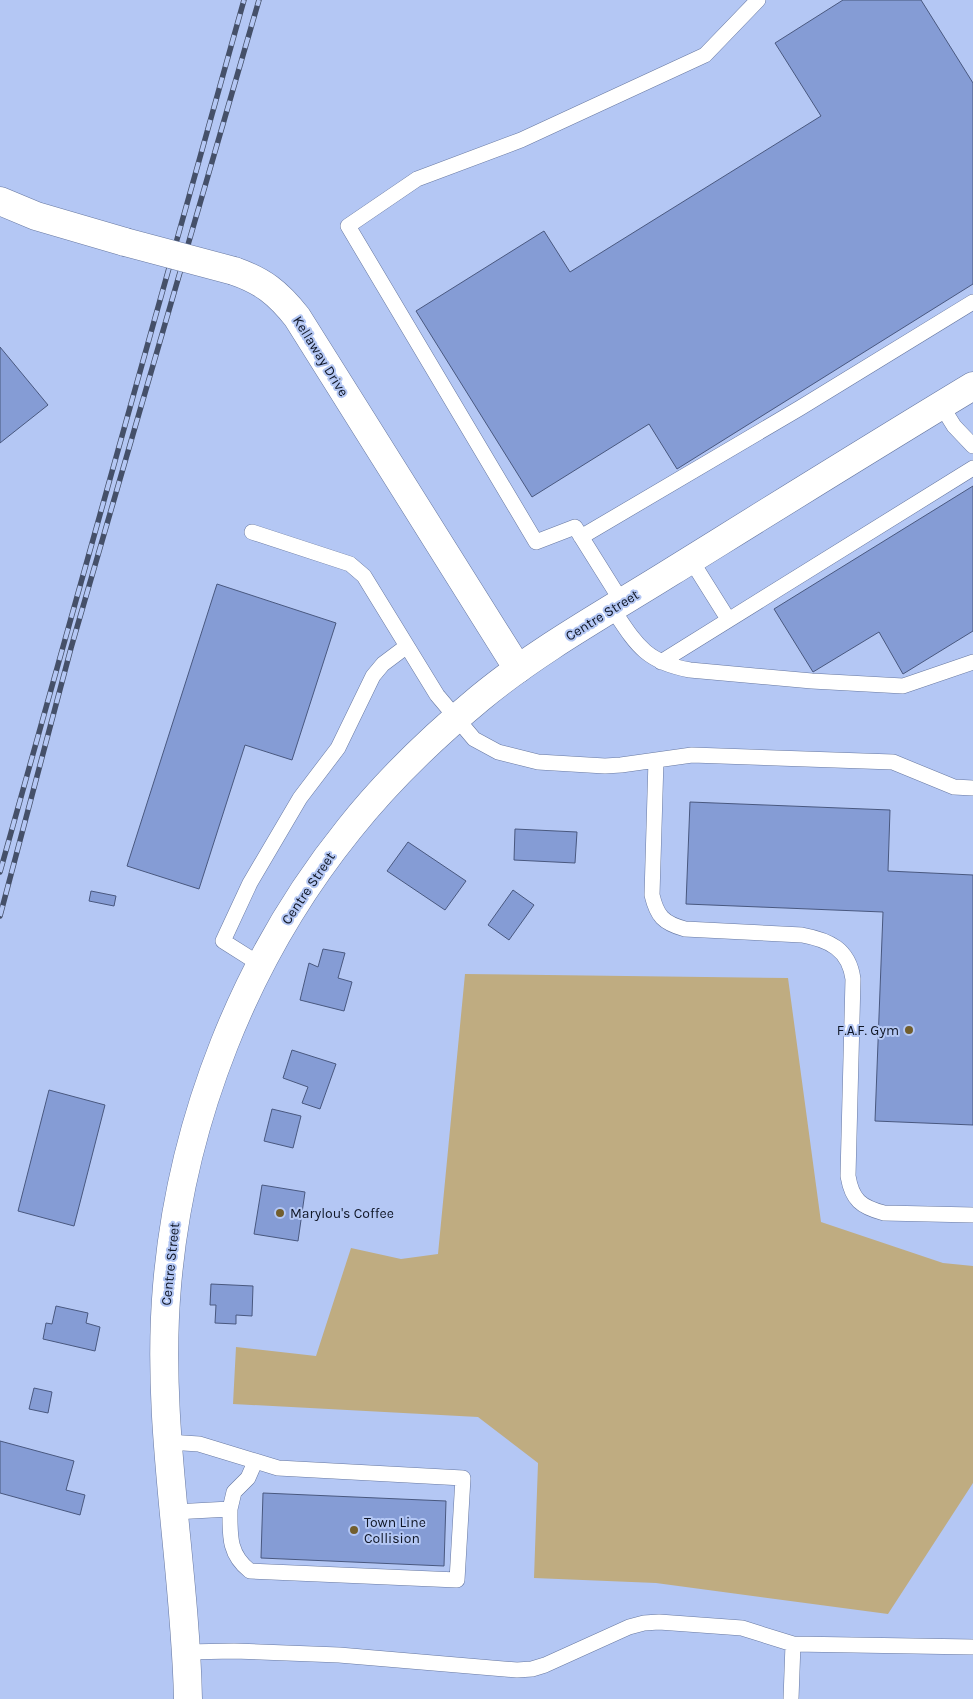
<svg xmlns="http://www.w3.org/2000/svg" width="973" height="1699" font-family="Karla,sans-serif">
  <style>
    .green { fill: #bfac81 }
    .building { fill: #859cd5; stroke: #49587f }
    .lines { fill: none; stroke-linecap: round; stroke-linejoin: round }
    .service-casing { stroke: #6778a1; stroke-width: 16 }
    .minor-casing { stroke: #6778a1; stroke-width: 29 }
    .secondary-casing { stroke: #6778a1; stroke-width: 29 }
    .service { stroke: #fff; stroke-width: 15 }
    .minor { stroke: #fff; stroke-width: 28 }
    .secondary { stroke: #fff; stroke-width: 28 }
    .rail-casing { stroke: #455069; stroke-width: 5.5 }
    .rail { stroke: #b4c7f4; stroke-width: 4; stroke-dasharray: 11; stroke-linecap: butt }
    .minor-bridge-casing { stroke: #6778a1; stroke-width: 29; stroke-linecap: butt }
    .minor-bridge { stroke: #fff; stroke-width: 28 }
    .poi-dot { fill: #725e2d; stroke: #b4c7f4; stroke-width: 2 }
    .labels { text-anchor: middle; stroke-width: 4; stroke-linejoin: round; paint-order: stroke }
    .street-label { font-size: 14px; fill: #0f1626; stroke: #b4c7f4 }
    .poi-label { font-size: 14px; fill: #0f1626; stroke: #b4c7f4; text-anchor: start }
  </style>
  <rect width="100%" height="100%" fill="#b4c7f4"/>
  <path class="green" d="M465 974 788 978 821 1222 943 1263 973 1266V1483L888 1614 656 1583 534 1578 538 1463 478 1417 233 1404 236 1347 316 1356 351 1248 401 1259 438 1254Z"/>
  <path class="building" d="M843 0H921L973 83V284L677 469 649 424 532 497 416 311 544 231 570 272 821 116 775 43Z
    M0 347 48 405 0 443Z
    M973 486V631L903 674 879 632 813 672 774 609Z
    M217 584 336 623 292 760 245 745 199 889 127 866Z
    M690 802 890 810 888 871 973 875V1125L875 1121 883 912 686 904Z
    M515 829 577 832 575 863 514 860Z
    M408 842 466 881 445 910 387 871Z
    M513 890 534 905 509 940 488 925Z
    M91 891 116 896 114 906 89 901Z
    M323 949 345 953 338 978 352 982 344 1011 300 1000 309 963 318 967Z
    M292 1050 336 1064 320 1109 302 1103 308 1087 283 1078Z
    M49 1090 105 1105 74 1226 18 1211Z
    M272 1109 301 1116 293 1148 264 1141Z
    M262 1185 305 1192 298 1241 254 1234Z
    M211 1284 253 1286 252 1316 236 1315V1324L215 1323 216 1305H210Z
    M56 1306 88 1313 86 1323 100 1327 95 1351 43 1339 46 1323 52 1324Z
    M34 1388 52 1392 48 1413 29 1409Z
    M0 1441 74 1461 66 1490 85 1495 80 1515 0 1493Z
    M263 1493 446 1501 444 1566 261 1558Z"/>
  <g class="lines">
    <g class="service-casing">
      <path id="service" d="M941 405 954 426 973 446
        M252 532 350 564 364 576 437 695 474 739 498 752 538 762 605 766 621 765 692 755 893 762 954 787 973 788
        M581 537 800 408 973 302
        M691 560 728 619
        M622 602 575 527 536 542 348 226 417 179 521 140 705 55 758 0
        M612 608C636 644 645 662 690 670L812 681 903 686 973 662
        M661 662 973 468
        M656 760 652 895C657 916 663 923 685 929L802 935C829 940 849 949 853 979L848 1176C852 1200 861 1207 884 1213L973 1215
        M261 965 223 941 250 883 300 798 338 748 373 676 383 664 407 646
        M168 1442 199 1444 278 1468 463 1478 457 1580 250 1571C228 1554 230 1534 230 1509L174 1512
        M230 1509 234 1492 248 1478 255 1462
        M186 1652 234 1651 339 1655 517 1670 532 1669 545 1665 629 1627 644 1623 659 1622 742 1628 793 1644 973 1647
        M791 1699 793 1644"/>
    </g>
    <g class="minor-casing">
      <path id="minor" d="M0 201 36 216 125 242
        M234 271C263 281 278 293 297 317L518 669"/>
    </g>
    <g class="secondary-casing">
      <path id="secondary" d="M188 1699C185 1561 155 1424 167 1286 181 1121 245 958 349 829 387 781 433 737 480 698 538 650 607 612 671 572 771 510 872 447 973 386"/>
    </g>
    <use href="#service" class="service"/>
    <use href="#minor" class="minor"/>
    <use href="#secondary" class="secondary"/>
    <g class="rail-casing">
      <path id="rail" d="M0 872 244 0
        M0 916 71 648 259 0"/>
    </g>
    <use href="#rail" class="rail"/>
    <g class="minor-bridge-casing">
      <path id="minor-bridge" d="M125 242 234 271"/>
    </g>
    <use href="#minor-bridge" class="minor-bridge"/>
  </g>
  <g class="poi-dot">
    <circle cx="909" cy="1030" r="5"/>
    <circle cx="280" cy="1213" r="5"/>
    <circle cx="354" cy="1530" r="5"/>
  </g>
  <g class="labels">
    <g class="street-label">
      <text transform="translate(321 356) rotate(58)" y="5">Kellaway Drive</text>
      <text transform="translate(602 615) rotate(-32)" y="5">Centre Street</text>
      <text transform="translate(308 888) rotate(-56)" y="5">Centre Street</text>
      <text transform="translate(170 1264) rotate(-84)" y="5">Centre Street</text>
    </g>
    <g class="poi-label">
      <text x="899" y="1035" text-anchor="end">F.A.F. Gym</text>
      <text x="290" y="1218">Marylou's Coffee</text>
      <text x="364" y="1527">Town Line<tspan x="364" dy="16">Collision</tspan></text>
    </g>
  </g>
</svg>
